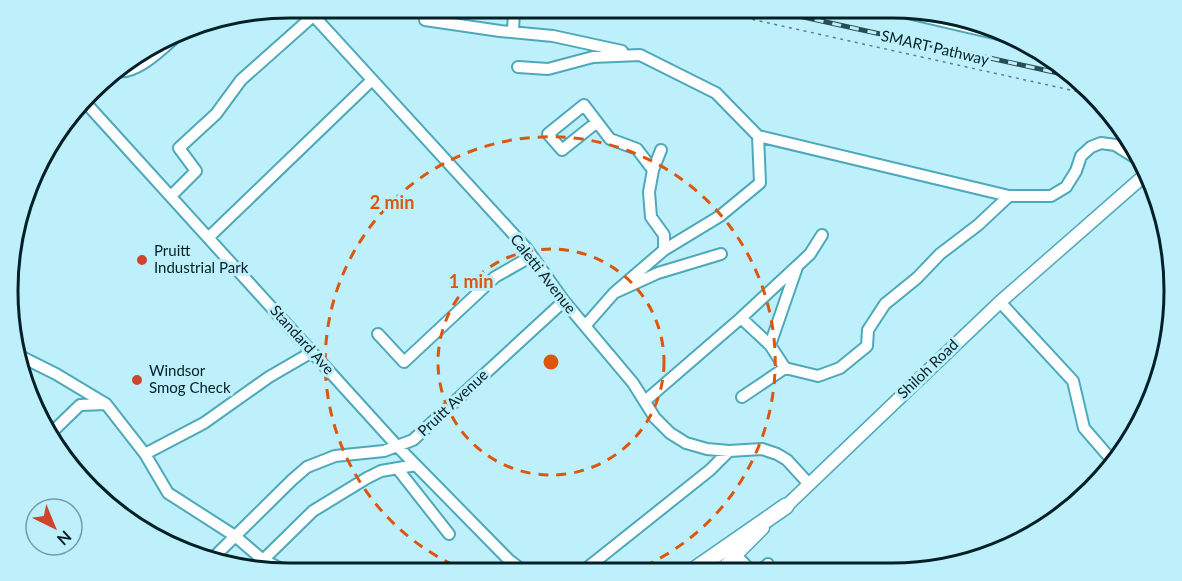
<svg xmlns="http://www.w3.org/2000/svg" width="1182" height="581" font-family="Lato,sans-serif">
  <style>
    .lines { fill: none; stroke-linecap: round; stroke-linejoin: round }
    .minor-casing { stroke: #4da9ba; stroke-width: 14 }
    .major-casing { stroke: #4da9ba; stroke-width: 15 }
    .highway-casing { stroke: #4da9ba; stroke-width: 18 }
    .path { stroke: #5a8189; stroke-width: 1.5; stroke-dasharray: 3 4.5; stroke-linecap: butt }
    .minor { stroke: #fff; stroke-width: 10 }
    .major { stroke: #fff; stroke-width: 12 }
    .highway { stroke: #fff; stroke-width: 15 }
    .rail-casing { stroke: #2a4c53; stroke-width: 5 }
    .rail { stroke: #bdf0fb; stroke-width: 3; stroke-dasharray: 9; stroke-linecap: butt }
    .ring { fill: none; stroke: #dd560d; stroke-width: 3; stroke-dasharray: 10 8 }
    .poi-dot { fill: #d0442d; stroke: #bdf0fb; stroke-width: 2 }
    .labels { text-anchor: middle; stroke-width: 6; stroke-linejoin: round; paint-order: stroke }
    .street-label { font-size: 15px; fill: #032026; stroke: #bdf0fb }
    .poi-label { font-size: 15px; fill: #032026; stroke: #bdf0fb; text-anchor: start }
    .rim { fill: none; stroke: #032026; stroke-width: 3 }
    .centre { fill: #dd560d; stroke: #bdf0fb; stroke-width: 3 }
    .ring-label { font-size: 18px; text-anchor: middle; font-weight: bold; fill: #dd560d; stroke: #bdf0fb; stroke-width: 6; stroke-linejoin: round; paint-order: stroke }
  </style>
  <rect width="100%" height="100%" fill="#bdf0fb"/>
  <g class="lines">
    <g class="minor-casing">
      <path id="minor" d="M302 8 312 14 527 249 564 301 633 383 655 418 670 433 686 443 707 449 729 451 762 449 777 454 787 460 809 484
        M886 8 1020 39
        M425 20 500 31 553 36 622 51
        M513 32 514 8
        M518 67 548 69 593 57 640 55 716 93 758 136 1009 196H1051L1066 187 1076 171 1081 156 1091 147 1101 143 1115 145 1136 158
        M114 70C134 79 166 45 180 33
        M85 102 398 447 509 560 525 572
        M597 122 562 150 548 134 584 105 610 139 637 149 653 170
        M661 150 653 170 649 192 651 217 664 235V250
        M171 196 196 171 179 148 216 114 241 80 322 8
        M209 237 372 80
        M614 293 664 250 720 216 760 183 758 136
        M1000 302 1073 381 1084 428 1110 458
        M741 318 810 254 822 235
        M585 326 614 293 658 273 721 254
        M378 334 404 362 495 277 532 256
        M770 345 797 267
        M18 355 56 374 106 404 145 454 204 423 269 377 312 352
        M742 397 785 368 818 376 840 368 867 346 868 330 885 304 917 278 940 254 978 225 1009 196
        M645 401 741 318 770 345 785 368
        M50 434 80 405 106 404
        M145 454 168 493 235 536 263 560 288 572
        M397 468 449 534
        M736 555 752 572
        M214 557 292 480 307 467 335 456 384 451 413 440 564 301
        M263 560 313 511 367 478 381 471 416 465
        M582 572 710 470 729 451
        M760 572 768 564"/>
    </g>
    <g class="major-casing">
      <path id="major" d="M780 512 1000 302 1145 175
        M719 572 763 528"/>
    </g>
    <g class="highway-casing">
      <path id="highway" d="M691 572 786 506
        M720 572V570"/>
    </g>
    <path class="path" d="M701 8 1093 95"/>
    <use href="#minor" class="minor"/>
    <use href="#major" class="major"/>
    <use href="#highway" class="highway"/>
    <g class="rail-casing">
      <path id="rail" d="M762 8 1067 75"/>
    </g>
    <use href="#rail" class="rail"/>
  </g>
  <g class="ring">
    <circle cx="551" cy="362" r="113"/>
    <path d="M470 572A225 225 0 1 1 633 571"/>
  </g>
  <g class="poi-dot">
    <circle cx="142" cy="260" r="6"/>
    <circle cx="137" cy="380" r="6"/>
  </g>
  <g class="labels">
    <g class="street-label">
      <text transform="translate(935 48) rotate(13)" y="5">SMART Pathway</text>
      <text transform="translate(543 274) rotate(52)" y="5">Caletti Avenue</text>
      <text transform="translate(302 340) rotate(48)" y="5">Standard Ave</text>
      <text transform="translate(928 369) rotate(-44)" y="5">Shiloh Road</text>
      <text transform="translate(453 403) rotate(-43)" y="5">Pruitt Avenue</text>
    </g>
    <g class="poi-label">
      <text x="154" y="256">Pruitt<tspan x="154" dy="17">Industrial Park</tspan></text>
      <text x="149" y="376">Windsor<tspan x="149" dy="17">Smog Check</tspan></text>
    </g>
  </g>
  <path d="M0 0H1182V581H0ZM290 18H892A272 272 0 0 1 1164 290V291A272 272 0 0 1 892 563H290A272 272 0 0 1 18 291V290A272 272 0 0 1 290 18Z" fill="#bdf0fb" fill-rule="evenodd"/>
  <path class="rim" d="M290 18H892A272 272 0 0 1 1164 290V291A272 272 0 0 1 892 563H290A272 272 0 0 1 18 291V290A272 272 0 0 1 290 18Z"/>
  <circle cx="551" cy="362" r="9" class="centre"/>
  <g class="ring-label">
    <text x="392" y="209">2 min</text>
    <text x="471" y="288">1 min</text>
  </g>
  <g transform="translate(54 527) rotate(137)"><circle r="28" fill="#bdf0fb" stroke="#739da6" stroke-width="1.5"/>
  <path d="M0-4.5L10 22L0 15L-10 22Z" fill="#d0442d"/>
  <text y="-9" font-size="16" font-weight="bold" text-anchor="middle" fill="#032026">N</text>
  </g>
</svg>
